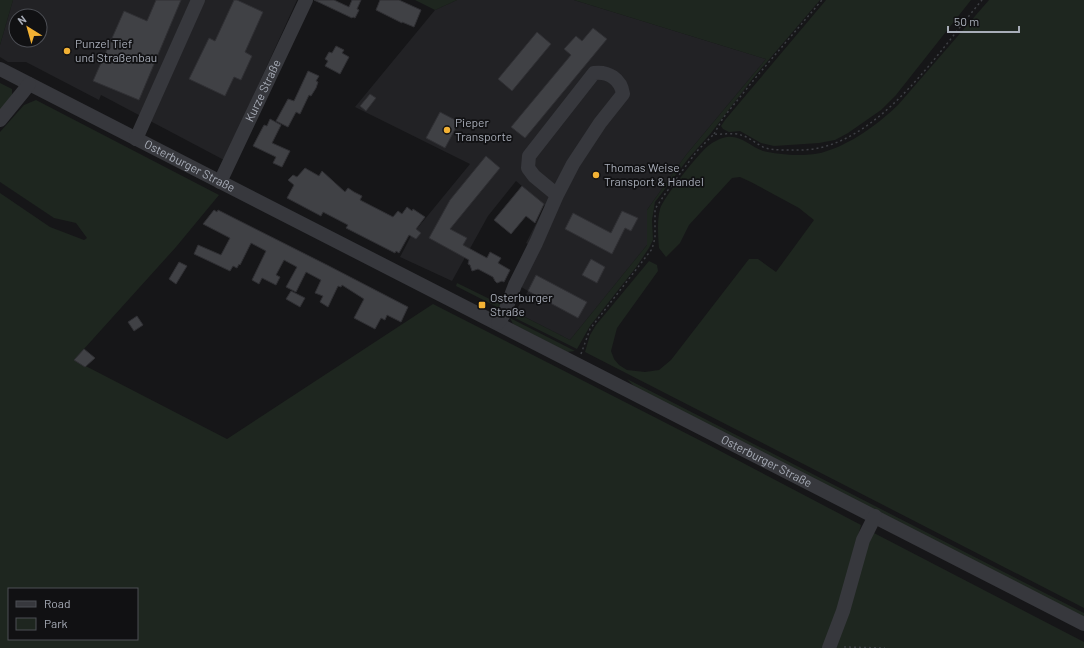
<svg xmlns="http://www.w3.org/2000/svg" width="1084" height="648" font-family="Barlow,sans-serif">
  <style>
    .built { fill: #222225; fill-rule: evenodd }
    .green { fill: #1e261f; fill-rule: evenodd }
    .building { fill: #404145; stroke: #303034 }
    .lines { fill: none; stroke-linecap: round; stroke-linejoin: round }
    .path { stroke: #3d3f44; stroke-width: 1.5; stroke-dasharray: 2 3; stroke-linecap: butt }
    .minor { stroke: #37383d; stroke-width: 14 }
    .poi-dot { fill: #f2b134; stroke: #111113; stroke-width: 1.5 }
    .labels { text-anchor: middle; stroke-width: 3.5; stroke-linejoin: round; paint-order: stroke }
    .poi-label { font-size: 12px; fill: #a8adb8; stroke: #111113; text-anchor: start }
    .street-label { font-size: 12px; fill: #a8adb8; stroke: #111113 }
  </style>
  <rect width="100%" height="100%" fill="#161618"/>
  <path class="built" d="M13 0H297L224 160 101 95 99 100 26 62H8L0 57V45ZM16 16H40V40H16Z
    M457 0H574L766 59 686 155 647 210V245L570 340 515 312 528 291 518 285 537 250 526 243 545 206 516 181 488 216 452 281 400 257 411 236 470 164 355 107 435 10Z"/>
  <path class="green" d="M0 0H13L0 45Z
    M415 0H457L435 10Z
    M574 0H820L754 77 711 133 688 159 662 193 655 202 652 220 653 240 649 248 637 266 590 326 577 349 511 316 510 314 514 308H517L515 312 570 340 647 245V210L686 155 766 59Z
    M826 0H971L896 95 881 110 848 133 835 140 819 143 774 146 761 143 740 131 729 132 723 129 721 126 725 120Z
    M989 0H1084V608L585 352 590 335 596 325 649 261 657 265 658 271 617 328 611 351 614 359 619 365 627 370 645 372 659 370 671 360 749 259H758L776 272 814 220 799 208 751 182 740 177 732 178 689 225 680 243 666 257 659 248C658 236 657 220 660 209 663 198 699 153 708 146 713 142 720 138 727 137 741 135 751 147 763 151 778 155 810 157 824 152 851 144 877 125 898 105Z
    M0 83 12 89V95L0 112Z
    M36 100 219 195 176 247 74 360 227 439 433 304 705 443 861 525 832 631 823 648H0V193L50 227 84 240 87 238 76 223 54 218 0 182V132L24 105ZM9 589H137V639H9Z
    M457 283 502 305 499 308 456 286Z
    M510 318 575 351 567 352 513 324Z
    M627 379 1084 613V617L636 388Z
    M874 533 1084 642V648H835L865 545Z"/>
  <path class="building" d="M156 0H181L139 100 93 81 124 11 147 21Z
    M234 0H237L263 12 245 52 252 56 241 80 234 77 225 96 189 79 209 38 215 41Z
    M314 0H334L349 7 352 0H361L357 9 359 10 355 18 353 17 352 18Z
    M380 0H399L421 10 414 27 402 22V23L376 10Z
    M593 28 607 39 525 138 511 127 571 55 564 49 576 36 582 41Z
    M537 32 551 44 512 91 498 79Z
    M336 46 344 50 342 53 349 57 340 74 325 66 328 61 325 59 329 52 332 53Z
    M308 71 319 76 316 81 318 82 316 88 311 96 309 95 300 114 296 112 288 127 276 121 288 99 294 101Z
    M370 94 376 98 366 111 360 106Z
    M440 112 459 122 445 148 426 138Z
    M270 119 281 125 272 143 290 151 282 167 273 163 276 157 253 146 264 125 267 126Z
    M486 156 500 168 450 229 467 238 463 245 487 258 490 252 501 258 498 263 510 270 504 282 502 281 497 283 495 281 493 277 478 269 472 271 470 265 468 264 469 260 429 238 450 200Z
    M305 168 319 176 322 171 345 192 348 188 354 192 362 196 360 200 393 217 398 211 402 214 407 207 412 211 413 209 425 217 416 229 421 233 416 239 409 235 399 253 396 251 395 253 346 228 348 225 323 212 321 216 287 198 294 185 288 180 293 175 297 177Z
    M522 186 544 204 535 223 526 216 511 234 494 220Z
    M214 210 217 212 218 210 327 265 408 307 401 322 387 315 385 320 381 318 375 329 354 318 364 299 342 285 341 287 338 286 328 307 320 302 323 296 315 293 321 280 306 272 296 292 286 287 297 267 284 260 276 275 280 277 276 285 262 278 259 284 252 280 266 251 251 243 240 265 239 264 237 268 233 266 230 271 194 254 198 245 221 255 230 238 203 224Z
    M622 211 638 218 631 231 625 228 612 254 565 229 573 213 611 233Z
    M591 259 605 267 597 283 582 275Z
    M179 262 187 266 176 284 169 279Z
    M536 275 587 302 578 318 528 291Z
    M291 291 305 298 300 307 286 299Z
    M137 316 143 325 134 331 128 322Z
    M84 349 95 358 85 367 74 360Z"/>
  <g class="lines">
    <path class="path" d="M714 134 723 118 757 76 822 0
      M581 354 590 329 652 249 655 238V209L665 194 697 151 714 134C722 135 734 132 741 135 749 137 755 143 763 147 772 151 792 150 802 150 877 148 938 52 982 0
      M844 647 885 648"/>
    <g class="minor">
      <path id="s1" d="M0 69 1084 624"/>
      <path d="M0 120 23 92 29 84"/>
      <path d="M136 139 198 0"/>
      <path id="s2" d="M220 182 306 0"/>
      <path d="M498 323 504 314 515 285 536 243 557 195 573 164 600 123 623 94C621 79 608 71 594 73L529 156 528 168 534 176 557 195"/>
      <path d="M829 648 843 611 863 540 875 516"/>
    </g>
  </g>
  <g class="poi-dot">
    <circle cx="67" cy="51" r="4"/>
    <circle cx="447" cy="130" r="4"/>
    <circle cx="596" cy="175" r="4"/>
    <rect x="478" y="301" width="8" height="8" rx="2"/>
  </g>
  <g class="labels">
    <g class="poi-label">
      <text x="75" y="48">Punzel Tief<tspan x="75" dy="14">und Straßenbau</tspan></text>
      <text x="455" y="127">Pieper<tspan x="455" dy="14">Transporte</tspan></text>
      <text x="604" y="172">Thomas Weise<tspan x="604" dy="14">Transport &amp; Handel</tspan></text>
      <text x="490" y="302">Osterburger<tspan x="490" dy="14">Straße</tspan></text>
    </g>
    <g class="street-label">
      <text dy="4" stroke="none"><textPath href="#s2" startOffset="101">Kurze Straße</textPath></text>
      <text dy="4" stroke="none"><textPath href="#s1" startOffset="213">Osterburger Straße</textPath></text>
      <text dy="4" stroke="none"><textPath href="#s1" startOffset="861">Osterburger Straße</textPath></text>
    </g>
  </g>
  <rect x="8" y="588" width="130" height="52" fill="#111113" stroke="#4d4f55"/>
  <rect x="16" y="601" width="20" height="6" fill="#37383d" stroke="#4d4f55"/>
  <text x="44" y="608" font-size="12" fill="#a8adb8">Road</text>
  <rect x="16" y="618" width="20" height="12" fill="#1e261f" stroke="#4d4f55"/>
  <text x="44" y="628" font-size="12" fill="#a8adb8">Park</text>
  <g transform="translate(28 28) rotate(323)"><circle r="19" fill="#111113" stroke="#4d4f55"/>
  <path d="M0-3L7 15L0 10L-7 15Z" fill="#f2b134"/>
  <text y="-6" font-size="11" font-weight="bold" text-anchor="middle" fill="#a8adb8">N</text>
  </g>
  <path d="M948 26v6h71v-6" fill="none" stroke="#a8adb8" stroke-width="2"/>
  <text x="954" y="26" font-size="12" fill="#a8adb8" stroke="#111113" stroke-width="3" paint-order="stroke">50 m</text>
</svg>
